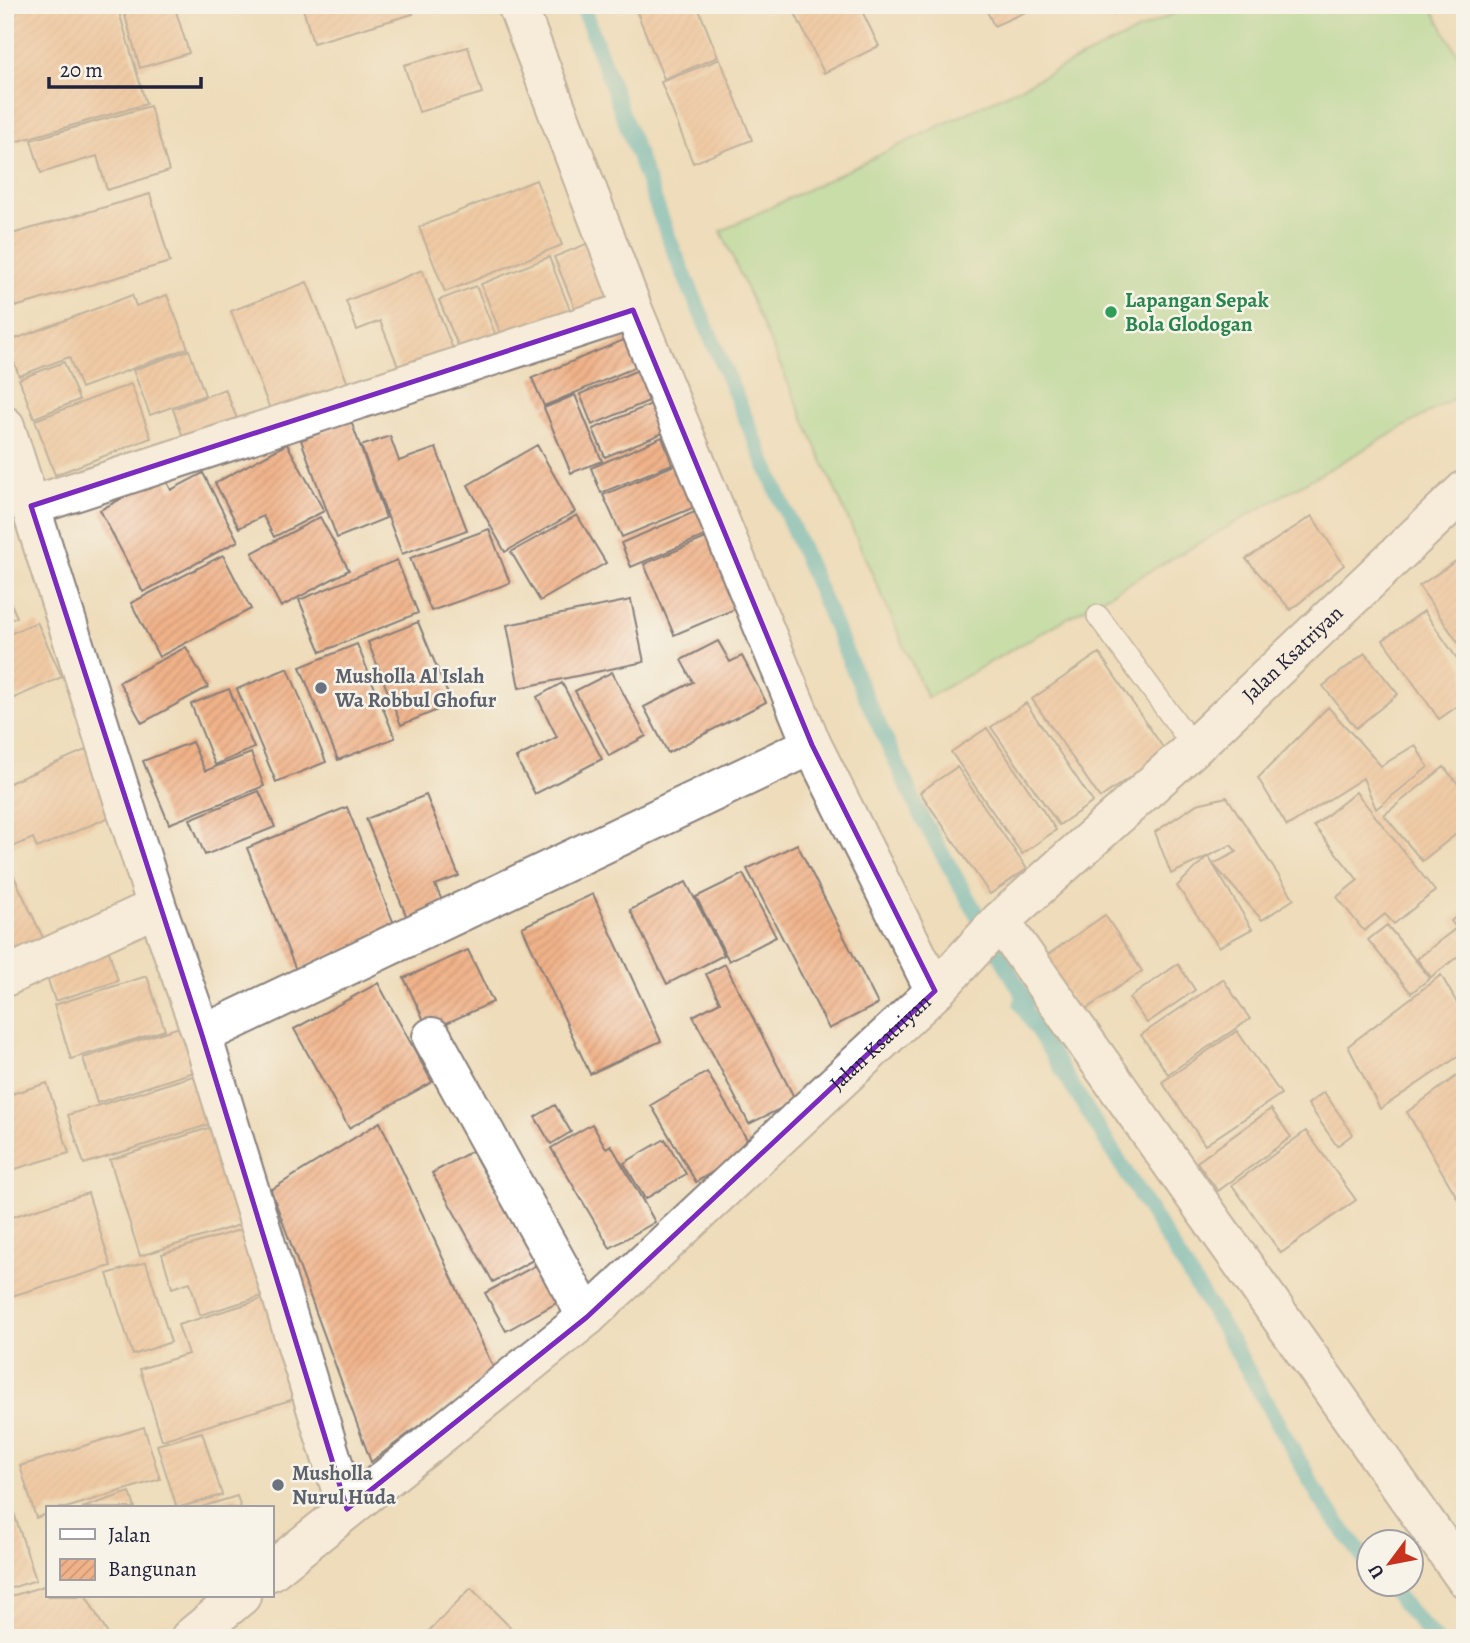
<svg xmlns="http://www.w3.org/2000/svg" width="1470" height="1643" font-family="Alegreya,serif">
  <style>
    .grass { fill: #9bdd94; stroke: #5e8068; stroke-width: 2 }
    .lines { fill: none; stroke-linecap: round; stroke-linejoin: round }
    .stream { stroke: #43b1bf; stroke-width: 16 }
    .building { fill: url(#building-hatch) }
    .service-casing { stroke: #887f7a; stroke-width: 24 }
    .minor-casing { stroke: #887f7a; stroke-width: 42 }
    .tertiary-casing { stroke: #887f7a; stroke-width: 42 }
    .service { stroke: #fff; stroke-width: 21 }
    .minor { stroke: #fff; stroke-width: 38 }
    .tertiary { stroke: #fff; stroke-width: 38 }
    .marked { fill: none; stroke: #7b2cbf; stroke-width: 5; stroke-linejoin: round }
    .leisure-dot { fill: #2e9e5b; stroke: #f7f3e8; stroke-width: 2.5 }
    .worship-dot { fill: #6b7280; stroke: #f7f3e8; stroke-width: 2.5 }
    .labels { text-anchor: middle; stroke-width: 5; stroke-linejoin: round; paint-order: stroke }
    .leisure-label { font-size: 21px; font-weight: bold; fill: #27864d; stroke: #f7f3e8; text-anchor: start }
    .street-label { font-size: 21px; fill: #22223b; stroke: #f7f3e8 }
    .worship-label { font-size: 21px; font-weight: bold; fill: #5b616d; stroke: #f7f3e8; text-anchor: start }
  </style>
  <defs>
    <pattern id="building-hatch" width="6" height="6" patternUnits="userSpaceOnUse" patternTransform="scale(1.75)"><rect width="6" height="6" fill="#f0b289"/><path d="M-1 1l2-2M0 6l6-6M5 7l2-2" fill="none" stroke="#ce9977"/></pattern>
  </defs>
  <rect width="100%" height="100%" fill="#f7f3e8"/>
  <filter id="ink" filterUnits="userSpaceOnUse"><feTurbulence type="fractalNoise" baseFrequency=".0143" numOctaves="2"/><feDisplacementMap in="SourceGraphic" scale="14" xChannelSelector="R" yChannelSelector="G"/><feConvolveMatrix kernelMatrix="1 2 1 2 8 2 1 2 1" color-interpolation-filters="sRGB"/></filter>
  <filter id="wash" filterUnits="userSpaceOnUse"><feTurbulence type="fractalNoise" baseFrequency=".00686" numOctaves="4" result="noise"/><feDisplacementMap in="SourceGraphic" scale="28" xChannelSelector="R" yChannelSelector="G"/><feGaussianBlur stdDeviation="1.57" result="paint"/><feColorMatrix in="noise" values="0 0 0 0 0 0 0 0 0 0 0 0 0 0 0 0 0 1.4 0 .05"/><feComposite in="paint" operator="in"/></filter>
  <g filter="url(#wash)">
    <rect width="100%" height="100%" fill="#eedcba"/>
    <path class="grass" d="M1191 5H1430L1465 67V392L927 698 721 231Z"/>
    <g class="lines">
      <path class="stream" d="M582 5 671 244 857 678 923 820 1027 1002
        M1021 1004 1234 1346 1322 1501 1368 1564
        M1386 1584 1434 1638"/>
    </g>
    <g id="blocks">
      <path class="building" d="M5 5H117L146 104 5 145Z
        M122 5H174L189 53 140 68Z
        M302 5H410L413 14 313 43Z
        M634 5H697L718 57 664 79Z
        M791 5H859L879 46 824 73Z
        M984 5H1041L994 26Z
        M1109 5H1133L1113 14Z
        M468 47 482 93 419 112 404 65Z
        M720 59 752 140 693 163 661 82Z
        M150 106 169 171 107 190 97 156 41 173 31 140Z
        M536 180 562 245 445 292 419 227Z
        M150 194 170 262 15 307 5 274V236Z
        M601 238 627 303 580 321 554 257Z
        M549 257 574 320 506 347 481 284Z
        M422 270 453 349 400 371 380 321 357 330 346 301Z
        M307 282 348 384 272 414 231 311Z
        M476 286 500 346 464 360 439 300Z
        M132 295 136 306 167 295 188 348 81 388 69 357 19 376 7 342Z
        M631 337 643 364 544 406 532 378Z
        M189 350 205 395 150 415 133 370Z
        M64 362 79 400 34 418 19 379Z
        M650 365 663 395 592 425 580 394Z
        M131 384 151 438 55 475 35 420Z
        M225 389 242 431 188 451 173 409Z
        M575 395 602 461 571 473 544 408Z
        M663 399 675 428 605 457 593 429Z
        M351 421 386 518 337 538 301 440Z
        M390 436 399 461 436 448 467 530 402 554 361 446Z
        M662 437 672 464 601 493 591 468Z
        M287 444 324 511 274 537 263 516 239 528 215 483Z
        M537 445 575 512 505 552 468 485Z
        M677 464 695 507 622 537 603 495Z
        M203 473 238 541 143 592 100 510 164 476 171 490Z
        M704 508 714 532 631 567 621 543Z
        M577 515 606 563 540 601 511 552Z
        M1312 516 1344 565 1291 610 1246 559Z
        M320 517 349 570 281 607 252 553Z
        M489 529 510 583 431 611 410 558Z
        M713 535 742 606 674 635 644 564Z
        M223 555 251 609 159 657 131 603Z
        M1465 555V645L1461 647 1419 586Z
        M397 560 418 613 321 652 299 600Z
        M5 590 17 617 5 622Z
        M631 600 644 662 519 688 507 625Z
        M1424 611 1465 670V701L1439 719 1383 640Z
        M37 622 62 677 5 702V636Z
        M418 622 452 704 401 725 368 642Z
        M718 641 730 662 742 656 766 702 668 753 644 707 693 682 681 660Z
        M357 644 395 738 338 760 300 667Z
        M186 647 208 687 142 723 119 682Z
        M1099 653 1166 752 1100 798 1032 699Z
        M1365 653 1398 694 1356 728 1323 686Z
        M288 668 326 762 276 782 237 689Z
        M612 672 646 736 609 756 575 691Z
        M562 683 602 759 535 794 516 758 557 737 537 697Z
        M229 689 254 748 215 765 191 704Z
        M1026 703 1093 802 1059 825 991 727Z
        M1328 707 1381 766 1415 745 1428 767 1376 809 1363 778 1287 826 1258 778Z
        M987 728 1056 830 1022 854 951 752Z
        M192 742 205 771 251 753 264 786 169 824 143 761Z
        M90 748 119 813 37 848 33 838 5 850V785Z
        M957 767 1027 869 990 894 920 792Z
        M1444 767 1465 792V827L1422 861 1384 815Z
        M259 791 275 827 205 855 190 819Z
        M1356 792 1435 891 1394 924 1385 914 1364 931 1337 897 1358 880 1314 826Z
        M426 795 459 876 435 885 444 905 408 920 366 819Z
        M1227 797 1294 899 1262 920 1213 864 1237 852 1231 845 1171 874 1155 832 1197 804Z
        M347 807 396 929 296 970 247 848Z
        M797 844 878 1004 829 1029 747 869Z
        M1208 856 1252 929 1219 947 1177 886Z
        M8 864 46 944 5 964V865Z
        M743 874 776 937 729 961 696 897Z
        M686 882 724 955 667 984 630 910Z
        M593 894 661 1041 590 1074 522 927Z
        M1465 910V939L1451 921Z
        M1105 915 1142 971 1080 1013 1043 958Z
        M1387 925 1430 978 1411 993 1368 940Z
        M1455 929 1465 941V951L1431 977 1417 959Z
        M107 945 118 981 55 1001 43 965Z
        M468 950 493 1002 429 1031 404 978Z
        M725 964 796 1101 749 1124 693 1016 720 1002 706 974Z
        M1178 964 1195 990 1147 1023 1129 998Z
        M1441 975 1465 1017V1052L1380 1109 1348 1046Z
        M147 976 165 1030 71 1059 54 1005Z
        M1223 979 1250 1019 1168 1074 1141 1035Z
        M378 983 432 1082 349 1128 294 1029Z
        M189 1024 203 1069 97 1103 83 1058Z
        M1237 1031 1281 1094 1205 1145 1162 1082Z
        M1465 1070V1211L1407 1112Z
        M707 1072 752 1148 696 1182 651 1105Z
        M199 1074 214 1123 84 1164 68 1115Z
        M47 1083 69 1153 5 1172V1096Z
        M1324 1092 1353 1134 1337 1146 1308 1104Z
        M555 1105 571 1132 551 1144 535 1117Z
        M1271 1109 1291 1137 1218 1191 1197 1162Z
        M380 1122 494 1369 371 1462 271 1190Z
        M221 1124 252 1221 140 1256 110 1160Z
        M592 1124 606 1148 611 1145 655 1222 610 1248 551 1148Z
        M1306 1131 1356 1200 1281 1253 1232 1185Z
        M665 1139 686 1174 645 1199 624 1163Z
        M472 1151 533 1260 493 1282 432 1173Z
        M88 1193 111 1266 5 1298V1219Z
        M255 1225 276 1292 200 1315 190 1282 172 1288 162 1254Z
        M146 1262 171 1342 133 1355 107 1274Z
        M540 1263 560 1301 506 1331 485 1293Z
        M279 1294 310 1394 162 1440 140 1369 188 1354 178 1325Z
        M144 1427 160 1479 66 1508H47V1514L36 1518 20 1466Z
        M202 1432 222 1495 177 1508 157 1445Z
        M5 1486 36 1580 5 1590Z
        M130 1492 135 1508H82Z
        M237 1496 241 1508H198Z
        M47 1585V1596H86L110 1638H5V1598Z
        M471 1588 515 1632 509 1638H422Z"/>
    </g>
  </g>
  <g filter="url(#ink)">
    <use href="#blocks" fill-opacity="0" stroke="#887f7a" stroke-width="2"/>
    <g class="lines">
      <g class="service-casing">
        <path id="service" d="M1098 616 1194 747"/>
      </g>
      <g class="minor-casing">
        <path id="minor" d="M517 5 633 310 812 745 935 991
          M5 426 157 907 202 1035 347 1509
          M31 506 633 310
          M1000 921 1465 1578
          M5 977 157 907
          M202 1035 812 745
          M432 1037 587 1317"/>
      </g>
      <g class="tertiary-casing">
        <g id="tertiary">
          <path id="s1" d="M271 1571 587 1317 935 991 1000 921 1194 747 1465 490"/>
          <path d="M190 1638 241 1596"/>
        </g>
      </g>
      <use href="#service" class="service"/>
      <use href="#minor" class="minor"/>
      <use href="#tertiary" class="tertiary"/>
    </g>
  </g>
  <path d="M0 0H1470V1643H0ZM633 310 812 745 935 991 587 1317 347 1509 202 1035 31 506Z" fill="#eedcba" fill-opacity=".55" fill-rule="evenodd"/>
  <path class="marked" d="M633 310 812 745 935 991 587 1317 347 1509 202 1035 31 506Z"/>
  <circle class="leisure-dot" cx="1111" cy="312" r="7"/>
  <g class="worship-dot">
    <circle cx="321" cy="688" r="7"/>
    <circle cx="278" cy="1485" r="7"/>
  </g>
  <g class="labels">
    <g class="leisure-label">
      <text x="1125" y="307">Lapangan Sepak<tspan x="1125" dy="24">Bola Glodogan</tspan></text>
    </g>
    <g class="street-label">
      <text dy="7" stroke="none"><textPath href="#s1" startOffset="1374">Jalan Ksatriyan</textPath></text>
      <text dy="7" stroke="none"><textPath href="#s1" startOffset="807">Jalan Ksatriyan</textPath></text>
    </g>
    <g class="worship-label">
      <text x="335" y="683">Musholla Al Islah<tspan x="335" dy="24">Wa Robbul Ghofur</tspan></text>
      <text x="292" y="1480">Musholla<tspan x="292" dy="24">Nurul Huda</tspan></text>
    </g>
  </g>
  <rect width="1470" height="1643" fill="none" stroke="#f7f3e8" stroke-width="28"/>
  <rect x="46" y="1506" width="228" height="91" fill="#f7f3e8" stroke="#a29fa3" stroke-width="2"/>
  <rect x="60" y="1529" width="35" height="10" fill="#ffffff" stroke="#a29fa3" stroke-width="2"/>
  <text x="108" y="1542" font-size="21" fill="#22223b">Jalan</text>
  <rect x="60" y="1559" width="35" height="21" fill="url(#building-hatch)" stroke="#a29fa3" stroke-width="2"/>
  <text x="108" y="1576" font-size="21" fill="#22223b">Bangunan</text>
  <g transform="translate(1390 1563) rotate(238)"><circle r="33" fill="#f7f3e8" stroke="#a29fa3" stroke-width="2"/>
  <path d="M0-5L12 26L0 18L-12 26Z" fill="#c8321e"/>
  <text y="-10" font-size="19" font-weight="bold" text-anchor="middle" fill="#22223b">U</text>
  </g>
  <path d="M49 77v10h152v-10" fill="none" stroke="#22223b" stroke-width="3.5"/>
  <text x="60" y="77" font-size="21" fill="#22223b" stroke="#f7f3e8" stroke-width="5" paint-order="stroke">20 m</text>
</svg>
